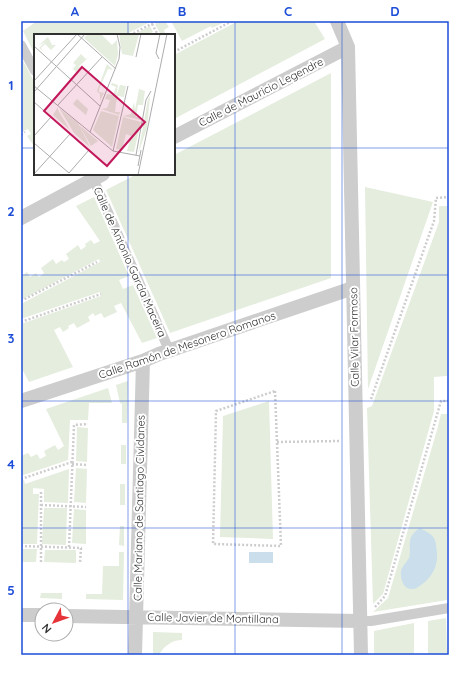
<svg xmlns="http://www.w3.org/2000/svg" width="470" height="676" font-family="Quicksand,sans-serif">
  <style>
    .green { fill: #e5edde }
    .water { fill: #cadeec }
    .lines { fill: none; stroke-linecap: round; stroke-linejoin: round }
    .path { stroke: #cdcdcd; stroke-width: 2.5; stroke-dasharray: 2 2; stroke-linecap: butt }
    .pedestrian { stroke: #cdcdcd; stroke-width: 10 }
    .minor { stroke: #cdcdcd; stroke-width: 14 }
    .grid { fill: none; stroke: #1d4ed8; stroke-width: 1; stroke-opacity: 0.55 }
    .labels { text-anchor: middle; stroke-width: 4; stroke-linejoin: round; paint-order: stroke }
    .street-label { font-size: 11px; fill: #303030; stroke: #fff }
    .inset-road { fill: none; stroke: #acacac; stroke-width: 1 }
    .view { fill: #c2185b; fill-opacity: 0.15; stroke: #c2185b; stroke-width: 2 }
    .inset-edge { fill: none; stroke: #303030; stroke-width: 2 }
    .neatline { fill: none; stroke: #1d4ed8; stroke-width: 1.5 }
    .grid-label { font-size: 13px; text-anchor: middle; font-weight: bold; fill: #1d4ed8 }
  </style>
  <rect width="100%" height="100%" fill="#fff"/>
  <path class="green" d="M37 21H152L125 35H35V55L23 31Z
    M161 21H165L169 27 164 30 166 35H161L155 24Z
    M171 21H227L212 28 211 26 182 41Z
    M238 21H314L325 39 174 119V55Z
    M150 26 153 32 146 35H133Z
    M21 57 35 83 34 146 27 136 31 134 28 129 21 132Z
    M331 73V278L170 333 106 190 137 174H174V155Z
    M365 187 433 202 368 389Z
    M94 197 129 276 119 280 123 289 133 285 157 338 142 343 121 303 114 306 117 312 104 318 101 313 95 316 93 313 88 317 90 321 77 328 74 323 68 326 69 328 63 332 60 327 54 330 73 367 29 382 21 367V324L101 296 100 292 21 319V304L100 262 99 259 21 300V277L27 272 30 277 36 273 39 277 44 273 41 268 53 259 56 264 62 260 64 262 69 259 66 254 78 245 81 250 86 246 85 244 91 240 94 244 100 241 76 206Z
    M439 206H447V376L434 377V411L383 594 373 604 367 408 372 406 439 222Z
    M128 381 127 423H122V404L120 403 116 385Z
    M108 388 112 403H89L88 420H70L68 460 21 476V456L28 453 31 457 37 454 40 459 46 456 44 451 55 445 58 450 64 446 46 409Z
    M269 401 273 539 220 537 223 416Z
    M441 414H447V600L373 612 388 598 437 430Z
    M77 427 88 428 87 462 76 461Z
    M121 445H126V464H121Z
    M76 468 87 469 86 503 74 502Z
    M69 469 68 503 44 502V489L33 488V494H39L37 544H21V481L24 480 25 484Z
    M120 484H125V505H120Z
    M44 508H67L66 545 42 544Z
    M74 509 86 510V544L72 543Z
    M120 526H124V546L119 545Z
    M21 549H37L36 562H21Z
    M45 550H76V563L44 562Z
    M119 552H124L123 600 86 599V594H102L103 566H119Z
    M41 593H62V599L40 598Z
    M446 618 447 655H428V621Z
    M414 623V655H374V631Z
    M153 632 182 633V640C172 640 164 646 159 655H153Z"/>
  <path class="water" d="M420 528C435 536 436 537 437 554 438 568 430 580 418 587 417 588 414 589 413 589 403 590 400 578 401 571 402 566 407 562 409 558 411 551 409 548 410 542 410 536 415 531 420 528Z
    M249 552H273V563H249Z"/>
  <g class="lines">
    <path class="path" d="M152 24 158 35
      M130 35 157 21
      M174 52 232 21
      M21 135 25 132
      M21 301 97 262
      M21 322 101 294
      M275 391 281 546 213 544 216 411Z
      M371 399 434 221 436 198 449 197
      M277 442 339 441
      M72 464 87 465
      M21 479 72 462
      M41 505 86 507
      M21 546 81 548 80 563
      M69 547 74 425 88 424
      M41 562V491
      M375 607 385 596 441 401H449"/>
    <path class="pedestrian" d="M21 45 35 71
      M91 174 169 350
      M360 621H371L449 608"/>
    <path class="minor" d="M337 21 348 47 361 655
      M174 137 348 47
      M21 218 103 174
      M21 401 143 361 159 354 353 288
      M21 615H42
      M66 616 360 621
      M135 655 143 361"/>
  </g>
  <path class="grid" d="M128 21V35M235 21V655M342 21V655M21 148H35M174 148H449M128 174V655M21 275H449M21 401H449M21 528H449"/>
  <g class="labels">
    <g class="street-label">
      <text transform="translate(261 92) rotate(-27)" y="4">Calle de Mauricio Legendre</text>
      <text transform="translate(130 262) rotate(66)" y="4">Calle de Antonio García Maceira</text>
      <text transform="translate(354 337) rotate(-91)" y="4">Calle Vilar Formoso</text>
      <text transform="translate(187 345) rotate(-19)" y="4">Calle Ramón de Mesonero Romanos</text>
      <text transform="translate(139 508) rotate(-89)" y="4">Calle Mariano de Santiago Cividanes</text>
      <text transform="translate(213 618) rotate(1)" y="4">Calle Javier de Montillana</text>
    </g>
  </g>
  <g transform="translate(34 34)">
    <rect width="141" height="141" fill="#fff"/>
    <path d="M54 0H67L78 11 83 6 84 20 81 32 50 4ZM85 0H105L99 22 88 20ZM14 3 18 11H22L17 16 11 10 7 14 9 17 5 14 11 8 4 12ZM47 20 52 25 55 23 44 33 47 32 42 38 39 35 42 31 39 29ZM73 30 79 36 74 35 65 55V58L70 59 66 67V60L63 57ZM78 49 84 51 82 63 86 51 92 52 90 63 84 62 82 69 81 78H86L85 81 67 75 73 74 76 66 71 65 73 60 79 61 82 53 77 51ZM105 55 111 57 109 71H104L102 83H107V86L89 82 97 80 100 68 101 76ZM116 62 113 94 104 120 114 65ZM43 65 54 75 52 81 39 70ZM24 73V76L36 96 19 81ZM25 74 44 89 56 113 40 99ZM67 77 85 82 78 113 59 96ZM89 83 96 85 95 89 96 85 107 88 100 118 93 117 97 102 92 100 88 116 82 115ZM45 91 64 107 57 112Z" fill="#e5edde"/>
    <path class="inset-road" d="M43 0 82 35M0 12 66 72M102 23 107 0M125 25 122 19 126 0M0 47 43 0M0 52 79 117 106 122M0 58 51 0M0 68 55 116 35 139 0 109M24 71 68 23M56 98 85 25 86 13 83 0M0 102 17 83M79 117 94 52M102 121 112 66 117 57M104 132 107 116M0 140 36 100M104 141 133 0"/>
    <path class="view" d="M48 33 111 88 73 132 10 77Z"/>
    <rect width="141" height="141" class="inset-edge"/>
  </g>
  <rect width="470" height="676" fill="none" stroke="#ffffff" stroke-width="44"/>
  <g transform="translate(54 622) rotate(229)"><circle r="19" fill="#ffffff" stroke="#acacac"/>
  <path d="M0-3L7 15L0 10L-7 15Z" fill="#e63339"/>
  <text y="-6" font-size="11" font-weight="bold" text-anchor="middle" fill="#303030">N</text>
  </g>
  <rect x="22" y="22" width="426" height="632" class="neatline"/>
  <g class="grid-label">
    <text x="75" y="16">A</text>
    <text x="182" y="16">B</text>
    <text x="288" y="16">C</text>
    <text x="395" y="16">D</text>
    <text x="11" y="90">1</text>
    <text x="11" y="216">2</text>
    <text x="11" y="343">3</text>
    <text x="11" y="469">4</text>
    <text x="11" y="595">5</text>
  </g>
</svg>
